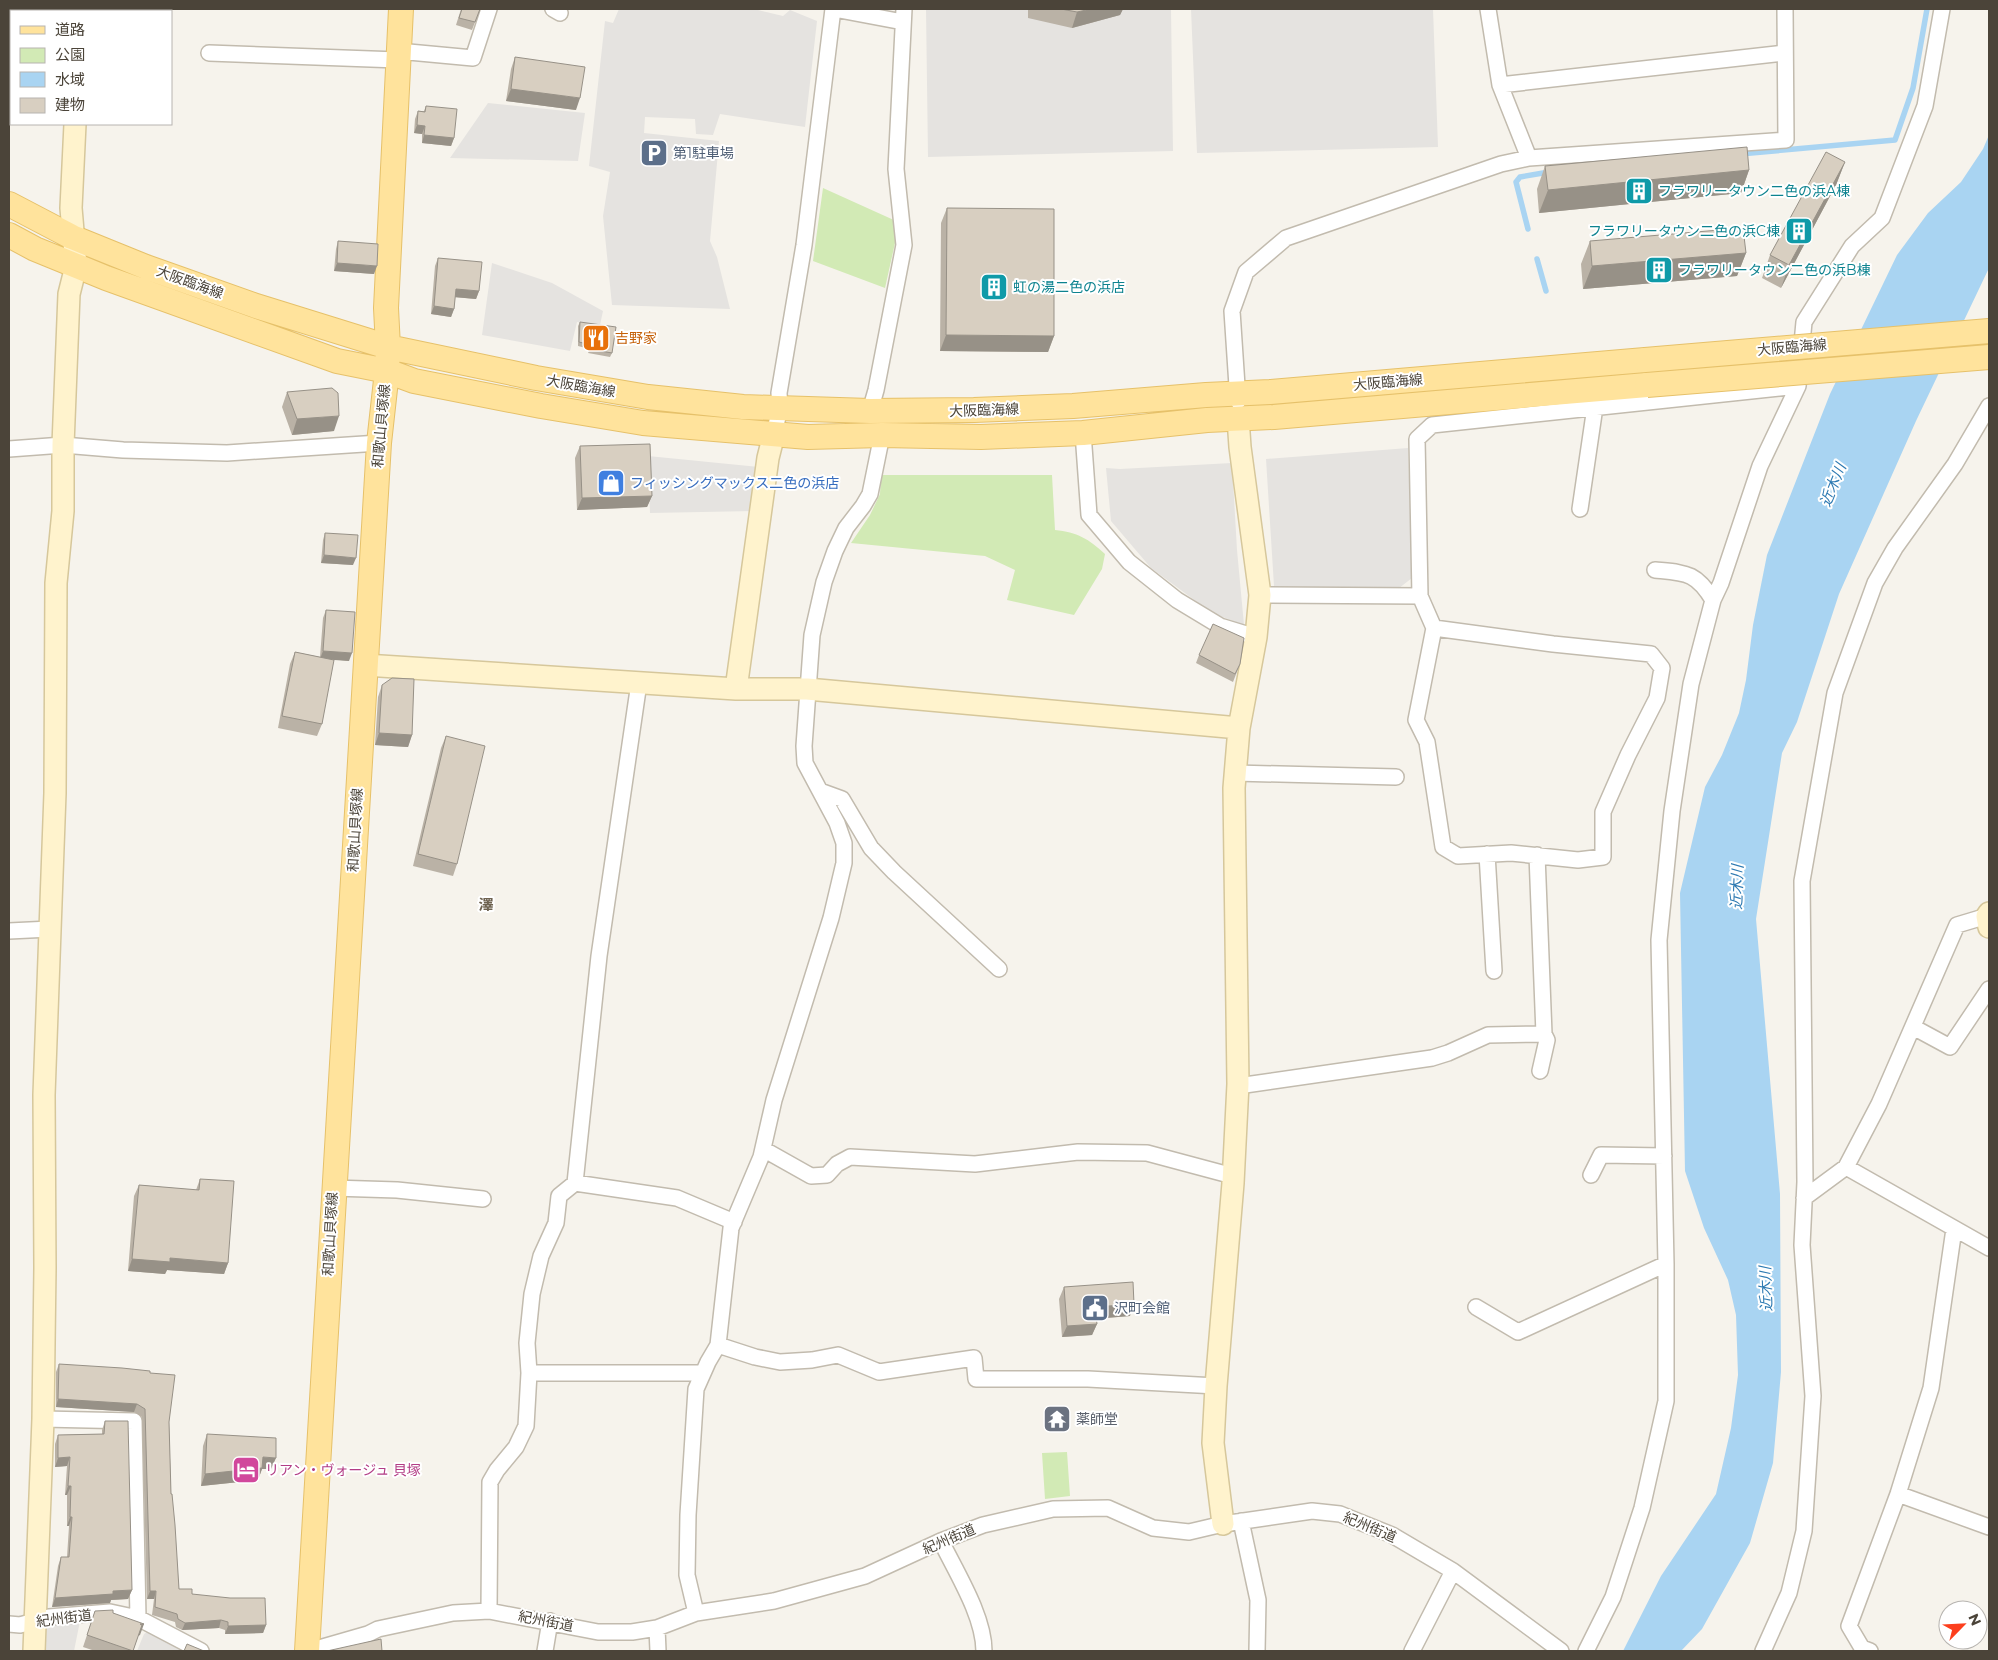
<svg xmlns="http://www.w3.org/2000/svg" width="1998" height="1660" font-family="Montserrat,'Noto Sans JP',sans-serif">
  <style>
    .green { fill: #d2eab5 }
    .parking { fill: #e5e3e0 }
    .water { fill: #a9d4f2 }
    .lines { fill: none; stroke-linecap: round; stroke-linejoin: round }
    .stream { stroke: #a9d4f2; stroke-width: 5.5 }
    .street-casing { stroke: #c2bbae; stroke-width: 18 }
    .secondary-casing { stroke: #d6c79b; stroke-width: 24 }
    .primary-casing { stroke: #e6c16a; stroke-width: 26 }
    .street { stroke: #fff; stroke-width: 15 }
    .secondary { stroke: #fff3cd; stroke-width: 21 }
    .primary { stroke: #ffe39c; stroke-width: 24 }
    .primary-bridge-casing { stroke: #e6c16a; stroke-width: 26; stroke-linecap: butt }
    .primary-bridge { stroke: #ffe39c; stroke-width: 24 }
    .wall { fill: #bab2a6 }
    .shaded-wall { fill: #979187 }
    .building { fill: #d8cfc1; stroke: #979187 }
    .labels { text-anchor: middle; stroke-width: 4; stroke-linejoin: round; paint-order: stroke }
    .service-label { font-size: 14px; fill: #4e5e75; stroke: #fff; text-anchor: start }
    .culture-label { font-size: 14px; fill: #0d838f; stroke: #fff; text-anchor: start }
    .street-label { font-size: 14px; fill: #4b4439; stroke: #fff }
    .food-label { font-size: 14px; fill: #c56008; stroke: #fff; text-anchor: start }
    .shop-label { font-size: 14px; fill: #366cbe; stroke: #fff; text-anchor: start }
    .worship-label { font-size: 14px; fill: #5b616d; stroke: #fff; text-anchor: start }
    .hotel-label { font-size: 14px; fill: #b23c85; stroke: #fff; text-anchor: start }
    .water-label { font-size: 15px; font-style: italic; fill: #2e7ab2; stroke: #fff }
    .neighbourhood-label { font-size: 15px; font-weight: bold; fill: #6e6250; stroke: #fff }
  </style>
  <rect width="100%" height="100%" fill="#f6f3ec"/>
  <path class="green" d="M823 188 896 221 895 243 885 288 813 261Z
    M881 475H1052L1055 530C1077 532 1089 539 1105 554L1102 569 1074 615 1007 600 1015 570 985 556 851 543 870 515 880 494Z
    M1067 1452 1070 1496 1045 1499 1042 1453Z"/>
  <path class="parking" d="M619 9H754L783 16 790 10 817 21 805 127 720 114 713 135 696 134 695 119 645 117 644 133 719 141 710 241 717 257 730 309 612 305 603 216 610 172 589 166 605 21 613 23Z
    M926 9H1171L1173 151 928 157Z
    M1191 9H1433L1438 147 1197 153Z
    M488 103 585 113 578 161 450 158Z
    M492 263 552 283 603 311 600 325 577 322 570 351 482 335Z
    M1408 448 1412 578 1394 592 1285 590 1274 586 1266 459Z
    M648 456 759 467 754 511 650 513Z
    M1232 463 1237 550 1244 625 1212 613 1151 568 1111 521 1106 468 1120 469Z
    M80 1621 74 1651H40V1632L51 1623Z
    M147 1632 182 1650V1651H137L144 1634Z"/>
  <path class="water" d="M1989 135V268L1916 421 1839 594 1797 722 1782 753 1756 919 1780 1194 1781 1372 1773 1463 1750 1543 1702 1629 1681 1651H1623L1661 1576 1716 1494 1731 1428 1738 1375 1736 1315 1728 1280 1704 1228 1685 1171 1680 893 1705 787 1722 755 1739 713 1746 680 1753 625 1767 555 1830 394 1897 255 1928 213 1961 182 1983 149Z"/>
  <g class="lines">
    <path class="stream" d="M1740 154 1895 140 1913 88 1927 9
      M1528 229 1516 182 1520 177 1549 172
      M1537 259 1546 291"/>
    <g class="street-casing">
      <path id="street" d="M553 9 560 13
        M834 9 903 22
        M1488 9 1500 85 1529 158
        M398 51 473 58 489 9
        M209 53 398 60
        M1500 85 1785 53
        M1238 401 1232 311 1246 272 1286 238 1501 164 1529 158 1786 140 1785 9
        M870 411 876 390 904 245 896 169 904 9
        M1083 433 1089 515 1129 562 1177 600 1220 626 1256 637
        M774 434 780 408 779 393 804 245 833 9
        M9 449 63 445 123 450 227 453 379 443
        M1580 509 1595 407
        M1655 570C1686 573 1696 572 1713 600
        M1260 595 1420 596
        M1434 628 1416 720 1427 742 1443 847 1458 856 1511 853 1578 860 1603 857V812L1628 755 1657 698 1662 668 1651 654 1553 644 1434 628 1420 596 1417 439 1432 425 1798 386
        M639 683 599 956 575 1183 677 1198 734 1222
        M1235 773 1396 777
        M820 791 842 799 871 848 894 872 999 969
        M1487 854 1494 971
        M1537 855 1544 1034
        M9 931 50 929
        M1913 1027 1950 1047 1989 989
        M1238 1086 1432 1058 1448 1053 1488 1035 1544 1034 1547 1040 1540 1071
        M763 1149 811 1176 827 1175 837 1164 850 1157 975 1164 1078 1152 1147 1153 1233 1176
        M1846 1167 1989 1248
        M1591 1175 1601 1155 1664 1156
        M333 1188 397 1190 483 1199
        M1804 1198 1846 1167 1879 1104 1957 925 1987 916
        M1476 1307 1518 1332 1666 1264
        M718 1345 755 1357 780 1362 812 1360 838 1355 879 1372 974 1358 976 1379H1088L1216 1386
        M529 1373H703
        M43 1419 134 1421 138 1618
        M1898 1494 1989 1527
        M1241 1521 1258 1600 1257 1651
        M941 1541C956 1572 984 1616 984 1651
        M489 1611 490 1482 497 1470 516 1447 526 1426 529 1373 527 1343 532 1294 541 1256 556 1223 559 1196 575 1183
        M696 1613 687 1575 688 1515 696 1389 708 1362 718 1345 731 1228 761 1157 774 1100 831 918 844 863V843L837 823 805 763 804 746 812 635 824 582 835 551 846 528 863 506 870 494 882 435
        M9 1624 20 1625 49 1617 110 1612 138 1618 201 1651
        M657 1628 658 1651
        M309 1651 368 1634 378 1629 453 1613 489 1611 598 1632H632L657 1628 696 1613 774 1601 865 1576 941 1541 983 1525 1053 1509 1108 1508 1153 1528 1189 1532 1223 1524 1312 1511 1340 1514 1392 1535 1453 1571 1561 1651
        M545 1651 550 1621
        M1412 1651 1453 1571
        M1586 1651 1613 1597 1642 1508 1666 1401V1264L1659 940 1672 811 1691 684 1713 600 1721 583 1760 466 1798 386 1804 322 1852 246 1882 218 1925 106 1942 9
        M1763 1651 1789 1593 1804 1531 1813 1396 1802 1245 1805 1182 1802 881 1835 693 1875 583 1895 548 1955 464 1989 406
        M1870 1651 1862 1648 1849 1626 1898 1494 1931 1388 1954 1229"/>
    </g>
    <g class="secondary-casing">
      <path id="secondary" d="M89 11 90 9
        M365 665 736 689H807L1239 728
        M736 689 768 458 774 434
        M1989 913 1987 916 1989 927
        M1223 1524 1213 1443 1216 1386 1233 1183 1238 1084 1234 788 1239 728 1256 637 1260 595 1240 447 1238 418
        M34 1651 43 1419 45 1268 44 1095 55 793 56 583 63 511V445L69 294 76 266 71 208 75 124"/>
    </g>
    <g class="primary-casing">
      <path id="primary" d="M9 204 72 237 146 267 256 306 388 347 536 378 648 397 743 407 870 411 974 410 1073 406 1206 395 1270 392 1645 360
        M9 235 35 249 106 278 337 361 387 371 414 381 541 406 643 423 808 437 882 435 981 437 1083 433 1207 420 1274 417 1647 385
        M307 1651 379 443 387 371 388 347 386 308 401 9"/>
    </g>
    <use href="#street" class="street"/>
    <use href="#secondary" class="secondary"/>
    <use href="#primary" class="primary"/>
    <g class="primary-bridge-casing">
      <path id="primary-bridge" d="M1645 360 1989 331
        M1647 385 1989 357"/>
    </g>
    <use href="#primary-bridge" class="primary-bridge"/>
  </g>
  <path class="wall" d="M461 9H480L472 30 456 25Z
    M1028 9H1123L1120 15 1072 28 1028 18Z
    M515 57 576 110 506 101 511 69Z
    M426 106 454 138 451 146 422 143V134L414 133 415 119 418 111H424Z
    M1845 162 1836 185 1781 288 1762 278 1770 255Z
    M1545 166 1749 170 1741 193 1539 213 1537 189Z
    M947 208 1054 336 1048 352 940 351 941 223Z
    M338 241 374 274 334 271 336 249Z
    M1590 241 1746 253 1737 276 1583 289 1581 264Z
    M438 258 479 291 476 299 455 297 454 309 451 317 431 314 435 266Z
    M580 322 612 353 610 357 588 353 590 349 578 346V326Z
    M287 392 334 431 292 435 282 407Z
    M580 446 652 496 647 507 577 510 575 458Z
    M325 533 353 565 321 563 323 540Z
    M326 610 349 661 331 659 322 724 317 736 278 728 290 664 295 652 320 657 323 618Z
    M1199 655 1240 664 1233 682 1196 663Z
    M382 685 412 735 408 747 375 745 378 697Z
    M446 736 457 864 453 876 413 866 441 748Z
    M200 1179 228 1263 224 1274 167 1270 165 1274 128 1271 134 1196 139 1185 196 1190Z
    M1064 1287 1130 1316 1096 1319 1097 1324 1092 1335 1062 1337 1059 1299Z
    M59 1364 150 1373 169 1422 171 1494 179 1589 192 1594 266 1625 263 1633 225 1634V1630L219 1628 182 1630 176 1627 175 1622 152 1615 154 1599H147L142 1417 134 1412 56 1407V1372Z
    M105 1421 132 1590 128 1599 111 1600 110 1603 52 1607 58 1566 61 1557H67L69 1526H67V1495H65L67 1466 55 1467V1444L58 1435 102 1434V1430Z
    M207 1434 271 1469H262L258 1480 201 1486 203 1446Z
    M95 1611 113 1613 140 1635 138 1636 133 1651H95L83 1647Z"/>
  <path class="shaded-wall" d="M1091 9H1123L1120 15 1072 28 1077 12Z
    M511 89 580 98 576 110 506 101Z
    M417 125 425 126 422 134 414 133Z
    M424 135 454 138 451 146 422 143Z
    M1845 162 1836 185 1781 288 1789 265Z
    M1749 170 1741 193 1539 213 1548 190Z
    M1746 253 1737 276 1583 289 1592 266Z
    M337 263 377 266 374 274 334 271Z
    M456 289 479 291 476 299 453 297Z
    M434 306 454 309 451 317 431 314Z
    M946 335 1054 336 1048 352 940 351Z
    M339 416 334 431 292 435 297 419Z
    M652 496 647 507 577 510 582 498Z
    M324 555 356 558 353 565 321 563Z
    M323 651 352 653 349 661 320 659Z
    M379 733 412 735 408 747 375 745Z
    M170 1258 228 1263 224 1274 167 1270 165 1274 128 1271 132 1259Z
    M1134 1304 1130 1316 1091 1319 1095 1307Z
    M1097 1324 1092 1335 1062 1337 1067 1326Z
    M58 1399 137 1404 134 1412 56 1407Z
    M70 1457 67 1466 55 1467 58 1458Z
    M263 1457 276 1458 271 1469H262L258 1480 201 1486 205 1474Z
    M68 1486H71L67 1495H65Z
    M70 1517H72L69 1526H67Z
    M132 1590 128 1599 111 1600 110 1603 52 1607 55 1598 113 1591Z
    M150 1591H156L154 1599H147Z
    M221 1620 219 1628 182 1630 185 1623Z
    M140 1624H144L140 1635 136 1636Z
    M266 1625 263 1633 225 1634 228 1626Z"/>
  <path class="building" d="M462 9H480L475 22 459 18Z
    M1061 9H1091L1077 12Z
    M515 57 585 67 580 98 511 89Z
    M426 106 457 109 454 138 424 135 425 126 417 125 418 111 425 112Z
    M1747 147 1749 170 1548 190 1545 166Z
    M1826 152 1845 162 1789 265 1770 255Z
    M947 208 1054 209V336L946 335Z
    M1743 228 1746 253 1592 266 1590 241Z
    M338 241 378 244 377 266 337 263Z
    M438 258 482 262 479 291 456 289 454 309 434 306Z
    M580 322 616 327 612 353 589 349 591 345 579 342Z
    M332 388 338 393 339 416 297 419 287 392Z
    M650 444 652 496 582 498 580 446Z
    M325 533 358 535 356 558 324 555Z
    M326 610 355 612 352 653 323 651Z
    M1213 624 1244 638 1240 664 1235 674 1199 655Z
    M295 652 334 660 322 724 282 716Z
    M392 678 414 679 412 735 379 733 382 685Z
    M446 736 485 746 457 864 418 854Z
    M200 1179 234 1181 228 1263 170 1258V1262L132 1259 139 1185 199 1190Z
    M1133 1282 1134 1304 1095 1307 1097 1324 1067 1326 1064 1287Z
    M59 1364 122 1368 150 1371V1373L175 1375 169 1422 171 1494H172L175 1525 179 1589H192V1594L230 1598H265L266 1625 228 1626V1622L221 1620 185 1623 178 1619 177 1614 155 1607 156 1591H150L145 1409 137 1404 58 1399Z
    M105 1421H128L132 1590 113 1591V1594L55 1598 61 1557H69L72 1517H70L71 1486H68L70 1457 58 1458V1435L104 1434Z
    M207 1434 276 1438V1458L263 1457 262 1468 205 1474Z
    M113 1610V1613L144 1624H140L142 1625 133 1651 87 1635 95 1611Z
    M381 1639 382 1651H327Z
    M187 1644 204 1651H184Z"/>
  <defs>
    <g id="parking-square" transform="scale(1.4375)"><rect x="-9" y="-9" width="18" height="18" rx="4" fill="#5c6f8a" stroke="#fff"/><path d="M-3.5-5.5H1a3.5 3.5 0 0 1 0 7H-1V5.5H-3.5ZM-1-3.4V-.6H.8a1.4 1.4 0 0 0 0-2.8Z" fill="#fff"/></g>
    <g id="building-square" transform="scale(1.4375)"><rect x="-9" y="-9" width="18" height="18" rx="4" fill="#0f9aa8" stroke="#fff"/><path d="M-4-6H4V6H1V3H-1V6H-4ZM-2.5-4.3h1.7v1.8h-1.7ZM.8-4.3h1.7v1.8H.8ZM-2.5-1h1.7V.8h-1.7ZM.8-1h1.7V.8H.8Z" fill="#fff"/></g>
    <g id="restaurant-square" transform="scale(1.4375)"><rect x="-9" y="-9" width="18" height="18" rx="4" fill="#e8710a" stroke="#fff"/><path d="M-5-6h1v4h1v-4h1v4h1v-4h1v5L-1.5 .5V6h-2V.5L-5-1ZM5-6V6H3V1.5H1.5Q1.5-4 5-6Z" fill="#fff"/></g>
    <g id="shop-square" transform="scale(1.4375)"><rect x="-9" y="-9" width="18" height="18" rx="4" fill="#3f7fe0" stroke="#fff"/><path d="M-5-2.5h2.3a2.7 3.5 0 0 1 5.4 0H5L5.5 6h-11ZM-1.5-2.5h3a1.5 2.3 0 0 0-3 0Z" fill="#fff"/></g>
    <g id="civic-square" transform="scale(1.4375)"><rect x="-9" y="-9" width="18" height="18" rx="4" fill="#5c6f8a" stroke="#fff"/><path d="M-.6-6.5H3V-4.5H.6V-3L4-1V1h2V6H-6V1h2V-1L-.6-3ZM-1.2 2.5V6h2.4V2.5Z" fill="#fff"/></g>
    <g id="temple-square" transform="scale(1.4375)"><rect x="-9" y="-9" width="18" height="18" rx="4" fill="#6b7280" stroke="#fff"/><path d="M0-6L5-2H3V0L6.5 2.5H4V6H1.5V3h-3V6H-4V2.5H-6.5L-3 0V-2H-5Z" fill="#fff"/></g>
    <g id="hotel-square" transform="scale(1.4375)"><rect x="-9" y="-9" width="18" height="18" rx="4" fill="#d1479c" stroke="#fff"/><path d="M-6-4.5h1.5V1H6V5H4.5V3h-9V5H-6ZM-4 0a1.8 1.8 0 1 1 3.6 0ZM.5 0V-2.5h3Q6-2.5 6 0Z" fill="#fff"/></g>
  </defs>
  <g fill-rule="evenodd">
    <use href="#parking-square" x="654" y="153"/>
    <use href="#building-square" x="1639" y="191"/>
    <use href="#building-square" x="1799" y="231"/>
    <use href="#building-square" x="1659" y="270"/>
    <use href="#building-square" x="994" y="287"/>
    <use href="#restaurant-square" x="596" y="338"/>
    <use href="#shop-square" x="611" y="483"/>
    <use href="#civic-square" x="1095" y="1308"/>
    <use href="#temple-square" x="1057" y="1419"/>
    <use href="#hotel-square" x="246" y="1470"/>
  </g>
  <g class="labels">
    <g class="service-label">
      <text x="673" y="158">第1駐車場</text>
      <text x="1114" y="1313">沢町会館</text>
    </g>
    <g class="culture-label">
      <text x="1658" y="196">フラワリータウン二色の浜A棟</text>
      <text x="1780" y="236" text-anchor="end">フラワリータウン二色の浜C棟</text>
      <text x="1678" y="275">フラワリータウン二色の浜B棟</text>
      <text x="1013" y="292">虹の湯二色の浜店</text>
    </g>
    <g class="street-label">
      <text transform="translate(190 282) rotate(20)" y="5">大阪臨海線</text>
      <text transform="translate(1792 347) rotate(-5)" y="5">大阪臨海線</text>
      <text transform="translate(1388 382) rotate(-5)" y="5">大阪臨海線</text>
      <text transform="translate(581 386) rotate(10)" y="5">大阪臨海線</text>
      <text transform="translate(984 410) rotate(-2)" y="5">大阪臨海線</text>
      <text transform="translate(381 426) rotate(-85)" y="5">和歌山貝塚線</text>
      <text transform="translate(355 830) rotate(-87)" y="5">和歌山貝塚線</text>
      <text transform="translate(330 1234) rotate(-87)" y="5">和歌山貝塚線</text>
      <text transform="translate(1370 1527) rotate(23)" y="5">紀州街道</text>
      <text transform="translate(949 1539) rotate(-23)" y="5">紀州街道</text>
      <text transform="translate(64 1618) rotate(-7)" y="5">紀州街道</text>
      <text transform="translate(546 1621) rotate(11)" y="5">紀州街道</text>
    </g>
    <g class="food-label">
      <text x="615" y="343">吉野家</text>
    </g>
    <g class="shop-label">
      <text x="630" y="488">フィッシングマックス二色の浜店</text>
    </g>
    <g class="worship-label">
      <text x="1076" y="1424">薬師堂</text>
    </g>
    <g class="hotel-label">
      <text x="265" y="1475">リアン・ヴォージュ 貝塚</text>
    </g>
    <g class="water-label">
      <text transform="translate(1833 485) rotate(-68)" y="5">近木川</text>
      <text transform="translate(1737 887) rotate(-88)" y="5">近木川</text>
      <text transform="translate(1766 1289) rotate(-92)" y="5">近木川</text>
    </g>
    <g class="neighbourhood-label">
      <text x="486" y="910">澤</text>
    </g>
  </g>
  <rect width="1998" height="1660" fill="none" stroke="#4b4439" stroke-width="20"/>
  <rect x="10" y="10" width="162" height="115" fill="#ffffff" stroke="#b7b4b0"/>
  <rect x="20" y="26" width="25" height="8" fill="#ffe39c" stroke="#b7b4b0"/>
  <text x="55" y="35" font-size="15" fill="#4b4439">道路</text>
  <rect x="20" y="48" width="25" height="15" fill="#d2eab5" stroke="#b7b4b0"/>
  <text x="55" y="60" font-size="15" fill="#4b4439">公園</text>
  <rect x="20" y="72" width="25" height="15" fill="#a9d4f2" stroke="#b7b4b0"/>
  <text x="55" y="85" font-size="15" fill="#4b4439">水域</text>
  <rect x="20" y="98" width="25" height="15" fill="#d8cfc1" stroke="#b7b4b0"/>
  <text x="55" y="110" font-size="15" fill="#4b4439">建物</text>
  <g transform="translate(1963 1625) rotate(66)"><circle r="24" fill="#ffffff" stroke="#b7b4b0"/>
  <path d="M0-4L9 19L0 12L-9 19Z" fill="#fc3f1d"/>
  <text y="-8" font-size="14" font-weight="bold" text-anchor="middle" fill="#4b4439">N</text>
  </g>
</svg>
